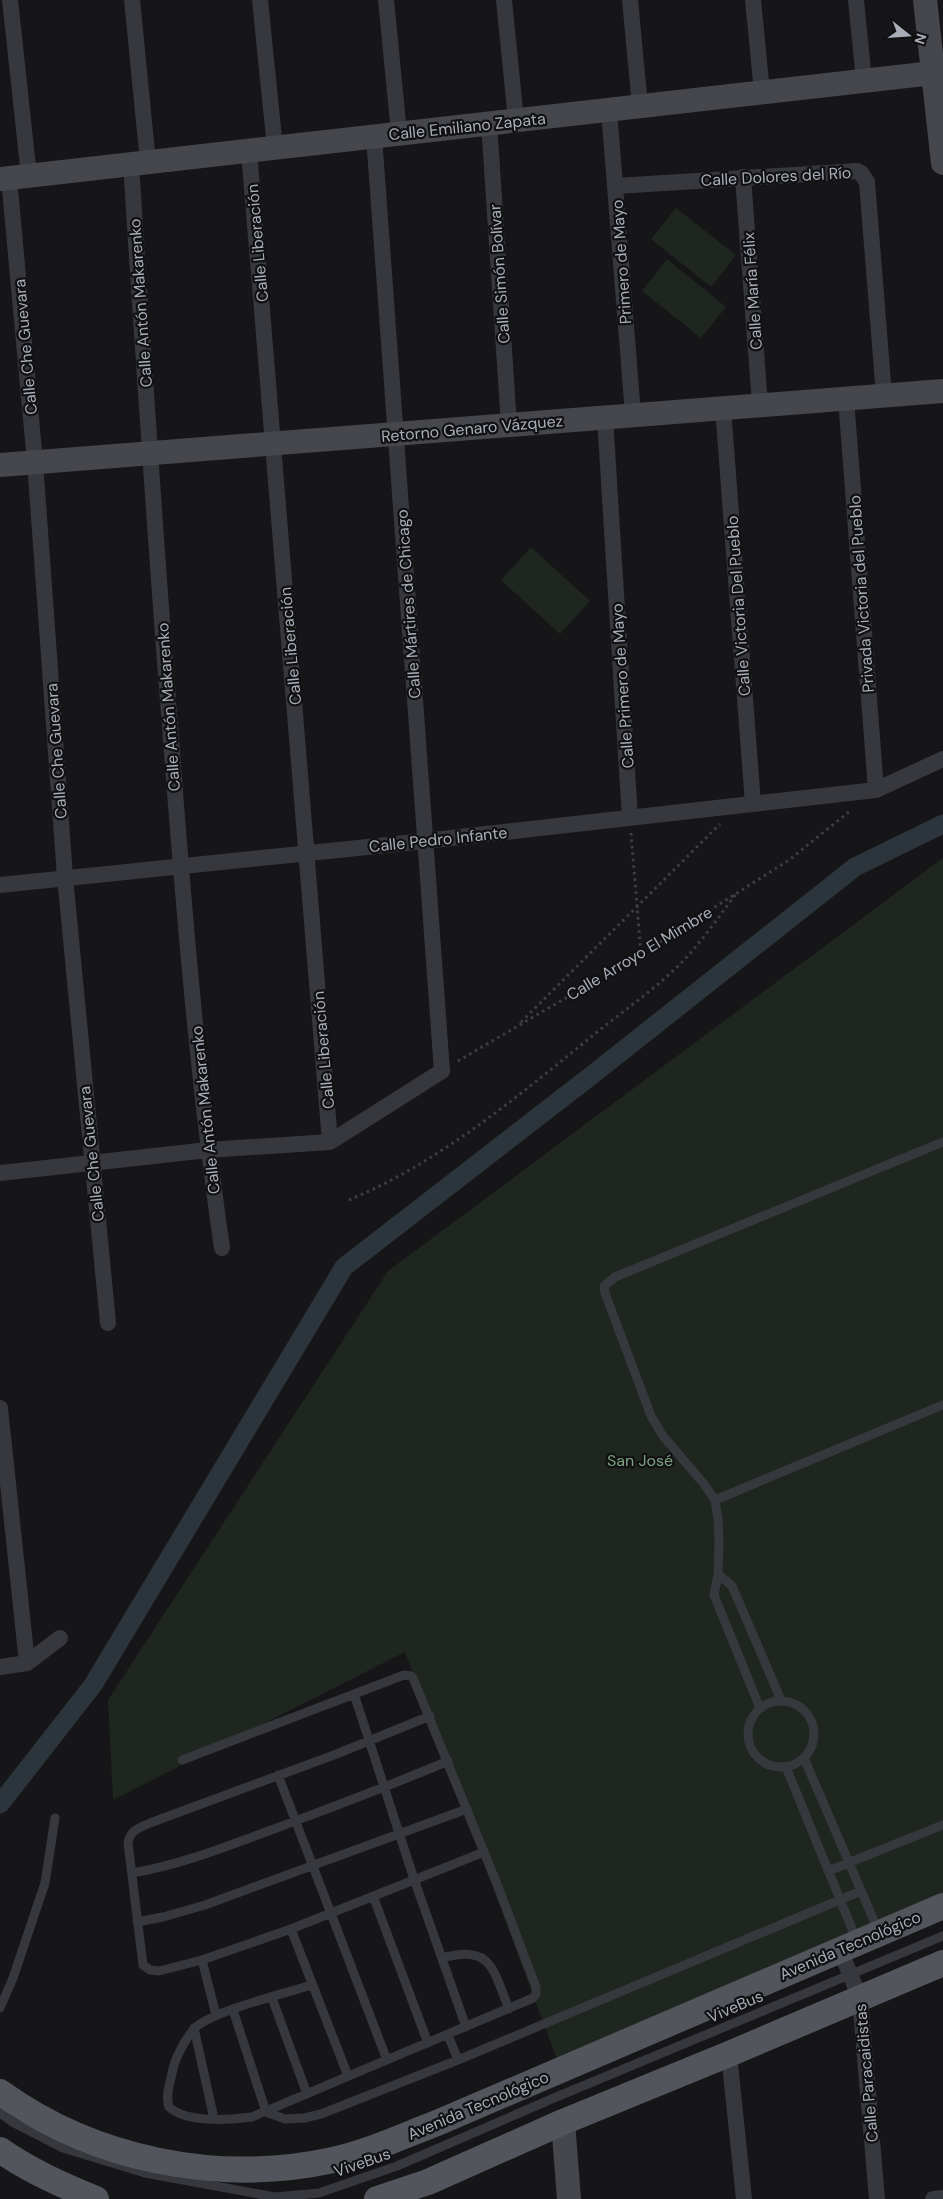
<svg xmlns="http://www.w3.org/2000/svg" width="943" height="2199" font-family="'DM Sans',sans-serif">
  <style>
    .green { fill: #1e261f }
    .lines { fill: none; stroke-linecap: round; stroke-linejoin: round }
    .canal { stroke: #2c353c; stroke-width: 19 }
    .path { stroke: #3d3f44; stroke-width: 3; stroke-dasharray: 2.5 4; stroke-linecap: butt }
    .lane { stroke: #37383d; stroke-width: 9 }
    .street { stroke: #37383d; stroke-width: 16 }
    .secondary { stroke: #45474d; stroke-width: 24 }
    .primary { stroke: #53555c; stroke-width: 26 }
    .labels { text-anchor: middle; stroke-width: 4.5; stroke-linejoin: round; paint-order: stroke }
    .street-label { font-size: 16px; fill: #a8adb8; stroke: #111113 }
    .park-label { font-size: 16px; fill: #7fa381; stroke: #111113 }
  </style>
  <rect width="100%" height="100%" fill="#161618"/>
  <path class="green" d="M676 208 736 255 711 287 651 239Z
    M667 259 726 307 701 338 642 291Z
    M531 547 590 601 560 634 501 580Z
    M943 858V1906L561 2070 405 1652 113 1800 108 1700 388 1271Z"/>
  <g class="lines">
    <path class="canal" d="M0 1804 93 1685 344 1267 592 1075 855 867 943 824"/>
    <path class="path" d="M631 833 641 954
      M521 1022 720 824
      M458 1061 641 954 789 860 850 811
      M349 1200C438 1163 516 1098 591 1037 619 1014 650 993 676 968 699 946 717 919 736 894"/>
    <path class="lane" d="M715 1500 943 1405
      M718 1574 732 1586 781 1700
      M354 1694 414 1879 466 2027
      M748 1734a33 33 0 1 1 66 0a33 33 0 1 1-66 0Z
      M760 1708 714 1595 718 1574 719 1542 718 1519 715 1500 704 1484 663 1436 651 1416 605 1293 604 1286 615 1277 943 1142
      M430 1716 334 1755 150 1823C139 1828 130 1830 128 1843L143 1965 150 1970 159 1971 202 1960 291 1929 484 1852
      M804 1758 878 1930
      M182 1760 404 1675 411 1676 413 1678 497 1884 536 1987V1994L533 1998 252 2117C231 2120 186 2123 169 2107 165 2097 170 2083 172 2073 175 2058 184 2041 194 2029 209 2012 286 1993 312 1985
      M786 1767 857 1941
      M278 1775 387 2060
      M828 1871 943 1825
      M132 1873C181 1865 227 1846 274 1829 332 1807 390 1786 448 1761
      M373 1896 428 2043
      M137 1922 163 1917 205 1905 467 1809
      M291 1929 348 2076
      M442 1958C492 1944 493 1970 509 2009
      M202 1960 216 2015
      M272 1998 307 2094
      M0 2008 13 1978 45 1883 55 1818
      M233 2010 266 2112 285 2119 304 2118 321 2114 458 2060
      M194 2028 214 2119
      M448 2035 458 2060 861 1891
      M0 2113 14 2123 63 2148 145 2173 275 2197 319 2193 397 2166 554 2098 943 1936"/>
    <path class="street" d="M10 0 29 176
      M132 0 148 162
      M260 0 275 148
      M386 0 399 133
      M504 0 516 120
      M630 0 640 106
      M753 0 762 92
      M856 0 864 81
      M609 110 633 415
      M489 123 509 425
      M249 151 330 1142
      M131 164C143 351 155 538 170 726 183 900 197 1075 222 1248
      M743 177 760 405
      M9 178 35 462 65 877 108 1323
      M616 186 857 171 861 173 867 182 884 395
      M846 398 876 790
      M723 408 753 804
      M605 417 630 818
      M0 885 425 841 876 790 943 759
      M0 1173 208 1150 330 1142 442 1071 374 136
      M0 1408 27 1663
      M0 1667 27 1663 60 1638
      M840 1950 860 1998 877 2199
      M729 2054 744 2199
      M933 2199 943 2198"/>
    <path class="secondary" d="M925 0 943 163
      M0 179 933 73
      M0 465 943 391
      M563 2122 569 2199"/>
    <path class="primary" d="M0 2092C94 2160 219 2185 333 2160 369 2152 403 2136 437 2123L943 1906
      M0 2150C30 2171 62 2185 96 2199
      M377 2199 428 2182 563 2122 729 2054 943 1963"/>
  </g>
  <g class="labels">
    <g class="street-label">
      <text transform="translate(467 126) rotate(-6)" y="6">Calle Emiliano Zapata</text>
      <text transform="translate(776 176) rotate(-3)" y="6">Calle Dolores del Río</text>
      <text transform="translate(257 243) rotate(-95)" y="6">Calle Liberación</text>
      <text transform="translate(621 262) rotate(-94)" y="6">Primero de Mayo</text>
      <text transform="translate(499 274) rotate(-94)" y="6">Calle Simón Bolívar</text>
      <text transform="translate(752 291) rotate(-94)" y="6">Calle María Félix</text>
      <text transform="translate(140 303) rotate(-94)" y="6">Calle Antón Makarenko</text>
      <text transform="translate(25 347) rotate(-95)" y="6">Calle Che Guevara</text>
      <text transform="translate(472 428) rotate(-5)" y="6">Retorno Genaro Vázquez</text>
      <text transform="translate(861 594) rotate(-94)" y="6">Privada Victoria del Pueblo</text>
      <text transform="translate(408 604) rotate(-94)" y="6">Calle Mártires de Chicago</text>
      <text transform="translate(738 606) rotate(-94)" y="6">Calle Victoria Del Pueblo</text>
      <text transform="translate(290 646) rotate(-95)" y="6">Calle Liberación</text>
      <text transform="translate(622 686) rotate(-94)" y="6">Calle Primero de Mayo</text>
      <text transform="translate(168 707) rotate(-94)" y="6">Calle Antón Makarenko</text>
      <text transform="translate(56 751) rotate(-94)" y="6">Calle Che Guevara</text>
      <text transform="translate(438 839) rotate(-6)" y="6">Calle Pedro Infante</text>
      <text transform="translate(639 953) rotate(-31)" y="6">Calle Arroyo El Mimbre</text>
      <text transform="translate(323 1050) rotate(-95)" y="6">Calle Liberación</text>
      <text transform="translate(205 1110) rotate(-96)" y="6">Calle Antón Makarenko</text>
      <text transform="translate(91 1154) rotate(-96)" y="6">Calle Che Guevara</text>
      <text transform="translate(850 1945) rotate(-23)" y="6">Avenida Tecnológico</text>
      <text transform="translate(735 2006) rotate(-23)" y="6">ViveBus</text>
      <text transform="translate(866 2073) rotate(-95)" y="6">Calle Paracaidistas</text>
      <text transform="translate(478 2105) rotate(-23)" y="6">Avenida Tecnológico</text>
      <text transform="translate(362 2162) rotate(-19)" y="6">ViveBus</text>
    </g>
    <g class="park-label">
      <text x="640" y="1466">San José</text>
    </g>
  </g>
  <g transform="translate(908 35) rotate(107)" stroke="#111113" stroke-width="4" paint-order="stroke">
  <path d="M0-4L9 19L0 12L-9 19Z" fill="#a8adb8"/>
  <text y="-8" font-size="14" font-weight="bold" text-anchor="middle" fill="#a8adb8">N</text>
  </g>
</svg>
